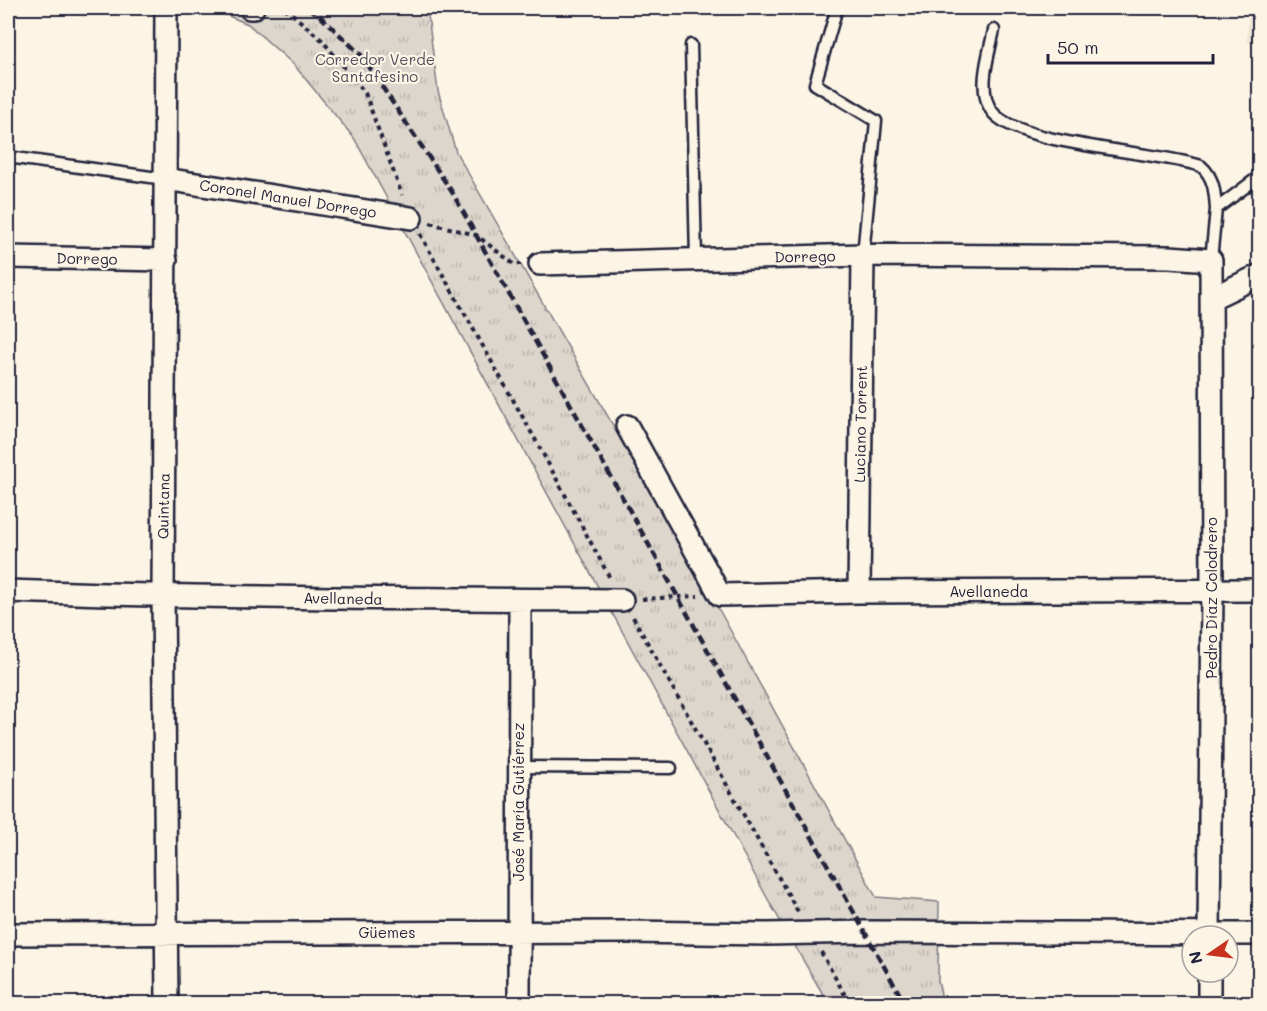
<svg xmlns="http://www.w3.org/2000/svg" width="1267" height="1011" font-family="Mali,sans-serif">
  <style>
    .built { fill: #ece5d8 }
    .park { fill: url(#park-tufts); stroke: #7f7c84; stroke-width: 1.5 }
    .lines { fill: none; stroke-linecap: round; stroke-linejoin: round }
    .service-casing { stroke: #22223b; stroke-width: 15 }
    .minor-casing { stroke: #22223b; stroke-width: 26 }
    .path { stroke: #22223b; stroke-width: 4; stroke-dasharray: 4.5 4.5; stroke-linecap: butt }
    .service { stroke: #fcf5e5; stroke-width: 10 }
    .minor { stroke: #fcf5e5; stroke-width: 21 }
    .rail { stroke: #22223b; stroke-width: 4.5; stroke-dasharray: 9 4.5; stroke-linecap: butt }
    .labels { text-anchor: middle; stroke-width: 4.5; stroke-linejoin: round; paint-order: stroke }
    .park-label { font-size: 15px; fill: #504f5f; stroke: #fcf5e5 }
    .street-label { font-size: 15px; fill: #22223b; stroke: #fcf5e5 }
  </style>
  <defs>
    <pattern id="park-tufts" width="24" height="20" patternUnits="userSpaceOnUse" patternTransform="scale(1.5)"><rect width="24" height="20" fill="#dcd6cc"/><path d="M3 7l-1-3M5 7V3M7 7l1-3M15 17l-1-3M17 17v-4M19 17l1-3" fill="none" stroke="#bcb7b0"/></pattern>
  </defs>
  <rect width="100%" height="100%" fill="#fcf5e5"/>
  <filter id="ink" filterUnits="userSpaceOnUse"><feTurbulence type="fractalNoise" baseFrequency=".0167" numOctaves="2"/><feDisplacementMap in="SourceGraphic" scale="12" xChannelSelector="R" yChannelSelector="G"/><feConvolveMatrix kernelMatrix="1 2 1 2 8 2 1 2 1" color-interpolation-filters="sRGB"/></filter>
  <g filter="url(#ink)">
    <path class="built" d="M1249 8H1259V47L1247 42Z"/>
    <path class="park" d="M209 8H427L438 91 456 152 722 615 876 897 939 902 938 981 943 1003H828L771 905 354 138 294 65 248 24Z"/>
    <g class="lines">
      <g class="service-casing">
        <path id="service" d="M837 8 815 84 876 121 863 255
          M994 30C989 54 977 88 991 110 1014 146 1158 151 1201 166 1214 177 1215 193 1216 209
          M691 45 696 259
          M8 157 165 179
          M1211 260 1216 209 1260 176
          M519 767 671 768"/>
      </g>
      <g class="minor-casing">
        <path id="minor" d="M166 8 163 596 167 1004
          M250 8H253
          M165 179 411 218
          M8 257 166 260
          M540 264 863 255 1169 257 1211 260 1212 590 1209 936
          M1212 298 1260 275
          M627 426 720 595 859 592 1260 590
          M8 591C212 598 417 599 622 600
          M859 592 863 255
          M8 934 628 932 767 934 866 932 1260 934
          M519 1004 520 601
          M1209 1004V972"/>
      </g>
      <path class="path" d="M285 8 322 40 365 93 402 195
        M430 223 476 235 514 264H521
        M420 234 535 439 611 580
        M642 599 698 596
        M633 617 798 912
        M821 952 850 1004"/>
      <use href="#service" class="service"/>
      <use href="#minor" class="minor"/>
      <path class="rail" d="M308 8 319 15 361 55 452 192 905 1004"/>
    </g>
  </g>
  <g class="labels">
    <g class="park-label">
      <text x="375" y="65">Corredor Verde<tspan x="375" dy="17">Santafesino</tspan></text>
    </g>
    <g class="street-label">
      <text transform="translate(288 199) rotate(9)" y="5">Coronel Manuel Dorrego</text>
      <text transform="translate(805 257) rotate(-1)" y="5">Dorrego</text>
      <text transform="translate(87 259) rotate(1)" y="5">Dorrego</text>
      <text transform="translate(861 424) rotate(-89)" y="5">Luciano Torrent</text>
      <text transform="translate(164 506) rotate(-89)" y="5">Quintana</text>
      <text x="989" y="597">Avellaneda</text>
      <text transform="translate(1212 598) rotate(-90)" y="5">Pedro Díaz Colodrero</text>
      <text transform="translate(343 599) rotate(1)" y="5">Avellaneda</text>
      <text transform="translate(519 802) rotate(-90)" y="5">José María Gutiérrez</text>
      <text x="387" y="938">Güemes</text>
    </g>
  </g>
  <rect width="1267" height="1011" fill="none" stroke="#fcf5e5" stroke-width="30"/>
  <rect x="15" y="15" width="1237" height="981" fill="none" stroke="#22223b" stroke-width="2" filter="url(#ink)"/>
  <g transform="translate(1210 954) rotate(256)"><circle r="28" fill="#fcf5e5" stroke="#a5a1a1" stroke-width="1.5"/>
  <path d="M0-4.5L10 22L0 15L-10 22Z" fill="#c8321e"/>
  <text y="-9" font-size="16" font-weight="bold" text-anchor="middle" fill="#22223b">N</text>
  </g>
  <path d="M1048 54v9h165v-9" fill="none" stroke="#22223b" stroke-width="3"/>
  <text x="1057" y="54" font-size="18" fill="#22223b" stroke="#fcf5e5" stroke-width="4.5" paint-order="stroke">50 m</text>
</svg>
